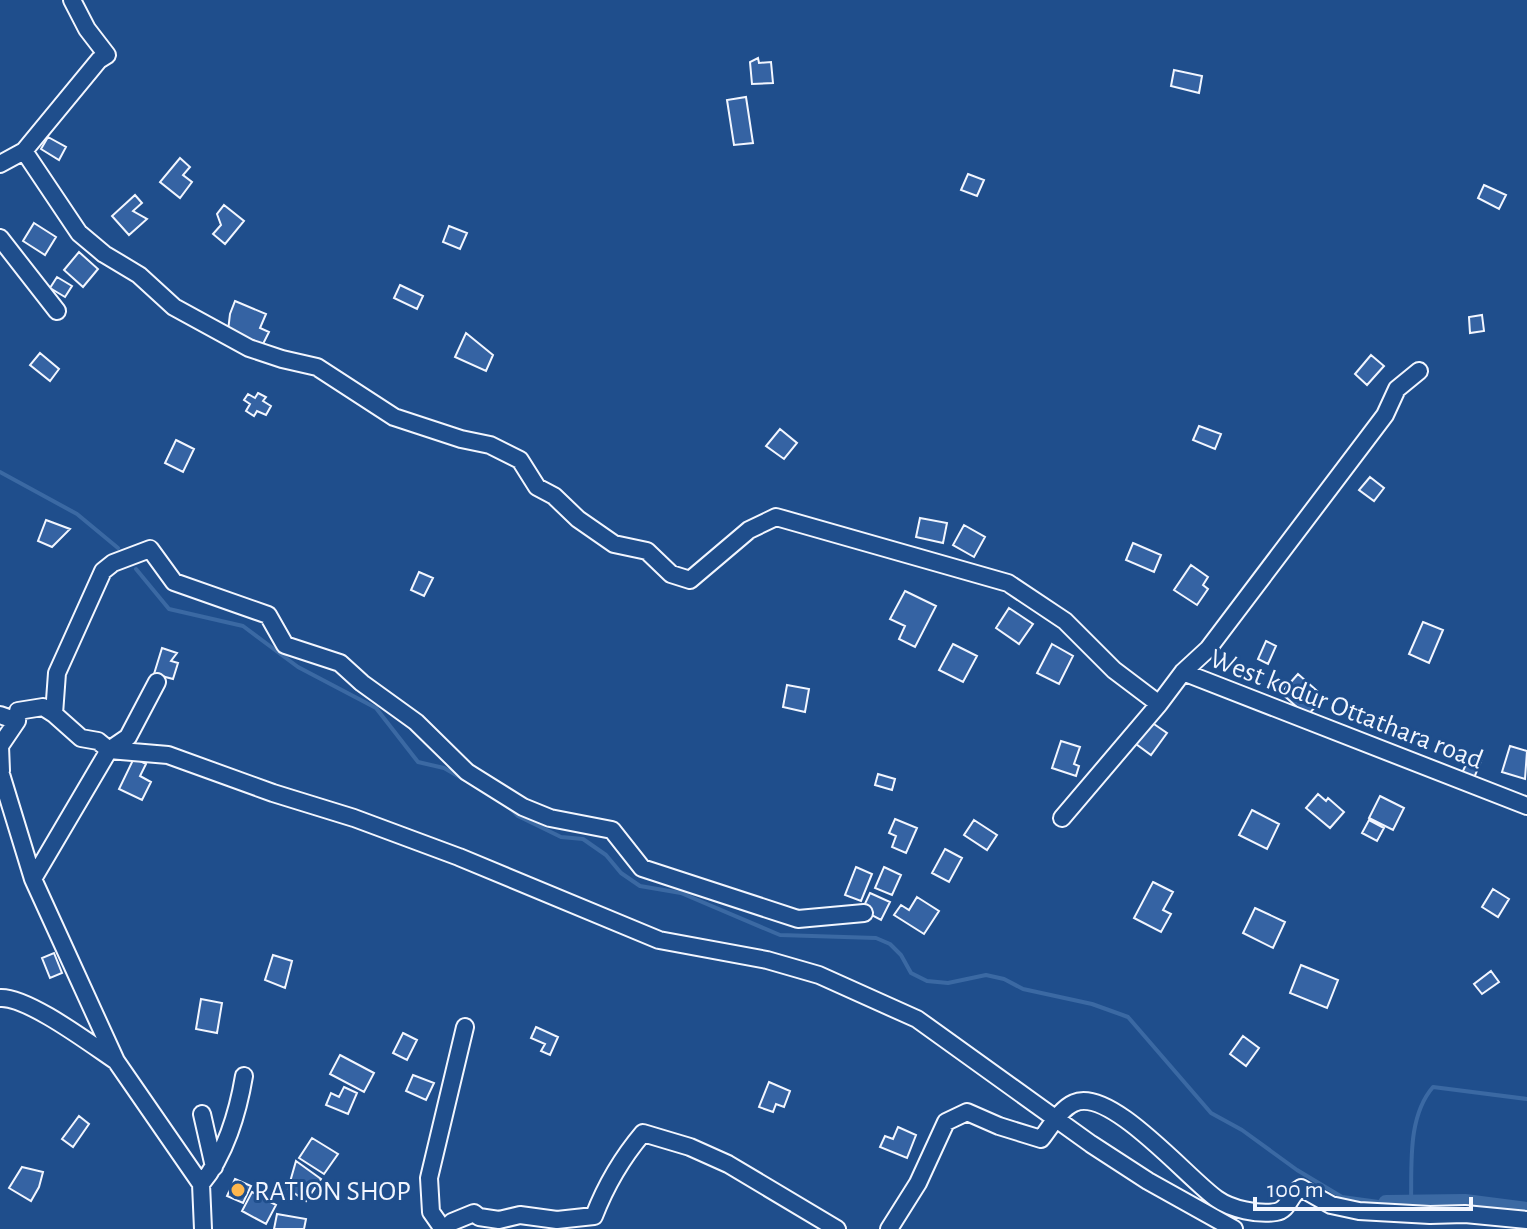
<svg xmlns="http://www.w3.org/2000/svg" width="1527" height="1229" font-family="'Alegreya Sans',sans-serif">
  <style>
    .lines { fill: none; stroke-linecap: round; stroke-linejoin: round }
    .stream { stroke: #3b69a3; stroke-width: 4 }
    .canal { stroke: #3b69a3; stroke-width: 16 }
    .building { fill: #3563a3; stroke: #f2f6ff; stroke-width: 2 }
    .minor-casing { stroke: #f2f6ff; stroke-width: 20 }
    .minor { stroke: #1f4e8c; stroke-width: 16 }
    .poi-dot { fill: #ffb74d; stroke: #1f4e8c; stroke-width: 3 }
    .labels { text-anchor: middle; stroke-width: 6; stroke-linejoin: round; paint-order: stroke }
    .street-label { font-size: 28px; fill: #f2f6ff; stroke: #1f4e8c }
    .poi-label { font-size: 28px; fill: #f2f6ff; stroke: #1f4e8c; text-anchor: start }
  </style>
  <rect width="100%" height="100%" fill="#1f4e8c"/>
  <g class="lines">
    <path class="stream" d="M0 472 77 514 118 548
      M136 569 169 609 243 626 298 667 376 708 418 762 444 768 465 780
      M510 808 518 816 561 837 583 839 606 855 621 873 640 886 681 893 780 935 876 938 890 944 901 955 911 973 927 981 948 983 986 975 1004 979 1023 989 1092 1004 1128 1017 1211 1113 1242 1130 1297 1170 1342 1197 1386 1203
      M1411 1203C1412 1166 1407 1117 1433 1087L1527 1099"/>
    <path class="canal" d="M1386 1203 1465 1202 1527 1210"/>
  </g>
  <path class="building" d="M758 58 759 63 771 62 773 83 752 84 750 62Z
    M1174 70 1202 76 1199 93 1171 86Z
    M746 97 753 143 734 145 727 100Z
    M48 137 66 147 59 160 41 149Z
    M180 158 190 167 183 175 192 182 180 198 160 182Z
    M968 174 984 180 977 196 961 190Z
    M1484 185 1506 195 1499 209 1478 198Z
    M135 195 142 203 133 211 147 219 129 235 112 216Z
    M224 205 244 221 225 244 213 234 221 225 217 214Z
    M34 223 56 237 45 255 23 241Z
    M449 226 467 233 460 249 443 242Z
    M79 252 98 269 83 287 64 270Z
    M57 277 72 286 65 297 50 288Z
    M400 285 423 296 417 309 394 298Z
    M235 301 266 314 260 328 269 332 262 346 228 331 230 314Z
    M1482 315 1484 331 1470 333 1469 317Z
    M466 333 493 355 486 371 455 357Z
    M40 353 59 369 50 381 30 365Z
    M1371 355 1384 366 1367 385 1355 374Z
    M258 393 266 397 263 401 271 406 266 415 257 411 254 416 246 411 250 404 244 400 248 394 255 398Z
    M1199 426 1221 434 1215 449 1193 440Z
    M780 429 797 443 784 459 766 446Z
    M176 440 194 449 183 472 165 463Z
    M1370 477 1384 488 1374 501 1359 490Z
    M920 518 947 523 943 543 916 537Z
    M46 520 70 529 52 547 38 541Z
    M964 525 985 537 974 557 953 545Z
    M1133 543 1161 555 1154 572 1126 560Z
    M1191 565 1208 577 1203 585 1208 589 1197 605 1174 590Z
    M419 572 433 578 424 596 411 590Z
    M905 591 936 606 915 647 899 639 905 626 890 619Z
    M1009 608 1033 624 1019 644 996 628Z
    M1423 622 1443 630 1429 663 1409 654Z
    M1266 641 1276 646 1268 664 1258 659Z
    M953 644 977 656 963 682 939 670Z
    M1052 644 1073 656 1059 684 1037 673Z
    M162 648 177 653 171 661 178 663 173 679 154 674Z
    M1298 674 1324 697 1307 716 1281 693Z
    M787 685 809 689 805 712 783 707Z
    M1151 722 1167 733 1151 755 1136 744Z
    M1061 741 1080 747 1074 764 1079 766 1076 776 1052 768Z
    M1510 746 1527 751 1525 779 1502 772Z
    M1470 756 1481 761 1474 778 1462 773Z
    M134 758 146 764 140 776 151 782 142 800 119 789Z
    M878 774 895 779 892 790 875 785Z
    M1318 794 1326 801 1328 798 1344 812 1330 828 1306 808Z
    M1380 796 1404 808 1393 830 1369 818Z
    M1252 810 1279 824 1267 849 1239 835Z
    M895 819 917 828 906 853 892 847 896 836 889 833Z
    M974 820 997 835 987 850 964 835Z
    M1369 820 1384 828 1377 841 1362 833Z
    M945 849 962 858 949 882 932 873Z
    M856 867 872 874 861 901 845 895Z
    M884 867 901 875 892 895 875 888Z
    M1153 882 1173 892 1163 910 1171 914 1161 932 1134 918Z
    M1493 889 1509 899 1498 917 1482 907Z
    M870 893 890 902 881 920 862 910Z
    M917 897 939 911 924 934 894 915 901 905 909 910Z
    M1255 908 1285 922 1273 948 1243 933Z
    M54 953 62 973 50 978 42 958Z
    M273 955 292 961 285 988 265 980Z
    M1301 965 1338 980 1327 1008 1290 993Z
    M1491 971 1499 982 1482 994 1474 984Z
    M201 999 222 1003 217 1033 196 1029Z
    M536 1027 558 1037 550 1055 541 1051 545 1044 531 1038Z
    M403 1033 417 1040 407 1060 393 1053Z
    M1243 1036 1259 1048 1246 1066 1230 1054Z
    M340 1055 374 1073 364 1092 330 1074Z
    M413 1075 434 1083 426 1100 406 1091Z
    M769 1082 790 1091 784 1107 776 1104 773 1112 759 1107Z
    M344 1087 357 1093 348 1114 326 1105 331 1093 339 1097Z
    M79 1116 89 1124 73 1147 62 1139Z
    M898 1127 916 1135 907 1158 880 1147 885 1136 893 1139Z
    M312 1138 338 1154 324 1174 299 1158Z
    M296 1161 321 1179 306 1201 288 1189Z
    M22 1167 43 1172 39 1187 31 1201 9 1188Z
    M235 1179 251 1186 243 1203 227 1196Z
    M252 1192 276 1205 266 1224 242 1211Z
    M277 1214 306 1219 304 1229H274Z"/>
  <g class="lines">
    <g class="minor-casing">
      <path id="minor" d="M72 0 87 29 107 55 99 60 24 151 79 233 104 254 139 275 174 307 249 348 282 359 317 367 394 417 461 439 490 445 520 460 537 487 554 496 578 519 614 544 647 551 671 574 690 580 749 530 776 517 1008 583 1065 621 1114 670 1159 704 1183 672 1208 649 1385 415 1397 389 1419 371
        M0 164 24 151
        M0 238 57 311
        M1183 672 1527 806
        M157 682 128 737 109 750 168 755 273 793 354 818 459 857 659 940 767 960 819 975 917 1019 1091 1144 1148 1181 1234 1229
        M0 715 17 721
        M0 771 33 879 116 1061 201 1184 203 1229
        M1 771 0 746 17 721 18 711 43 707 54 714
        M1062 818 1159 704
        M33 879 109 750 98 741 81 738 54 714 57 673 103 571 113 563 150 549 174 582 268 615 285 645 340 663 362 683 416 722 467 772 523 807 550 818 612 830 642 868 798 919 864 913
        M0 998C27 996 92 1045 116 1061
        M202 1114 214 1167
        M201 1184C225 1156 238 1112 244 1076
        M443 1229 431 1212 429 1178 465 1027
        M445 1229 452 1222 474 1213 479 1217 499 1220 520 1215 557 1220 594 1216C606 1185 621 1159 643 1133L690 1147 728 1164 837 1229
        M889 1229 918 1183 946 1122 967 1112 999 1126 1041 1139C1050 1128 1060 1109 1074 1103 1110 1086 1188 1179 1217 1199 1231 1209 1258 1215 1276 1212 1289 1210 1290 1194 1301 1188L1331 1205 1359 1211 1430 1215 1465 1214 1527 1220"/>
    </g>
    <use href="#minor" class="minor"/>
  </g>
  <circle class="poi-dot" cx="238" cy="1190" r="8"/>
  <g class="labels">
    <g class="street-label">
      <text transform="translate(1347 708) rotate(21)" y="10">West kodur Ottathara road</text>
    </g>
    <g class="poi-label">
      <text x="254" y="1200">RATION SHOP</text>
    </g>
  </g>
  <path d="M1255 1197v12h216v-12" fill="none" stroke="#f2f6ff" stroke-width="4"/>
  <text x="1267" y="1197" font-size="24" fill="#f2f6ff" stroke="#1f4e8c" stroke-width="6" paint-order="stroke">100 m</text>
</svg>
